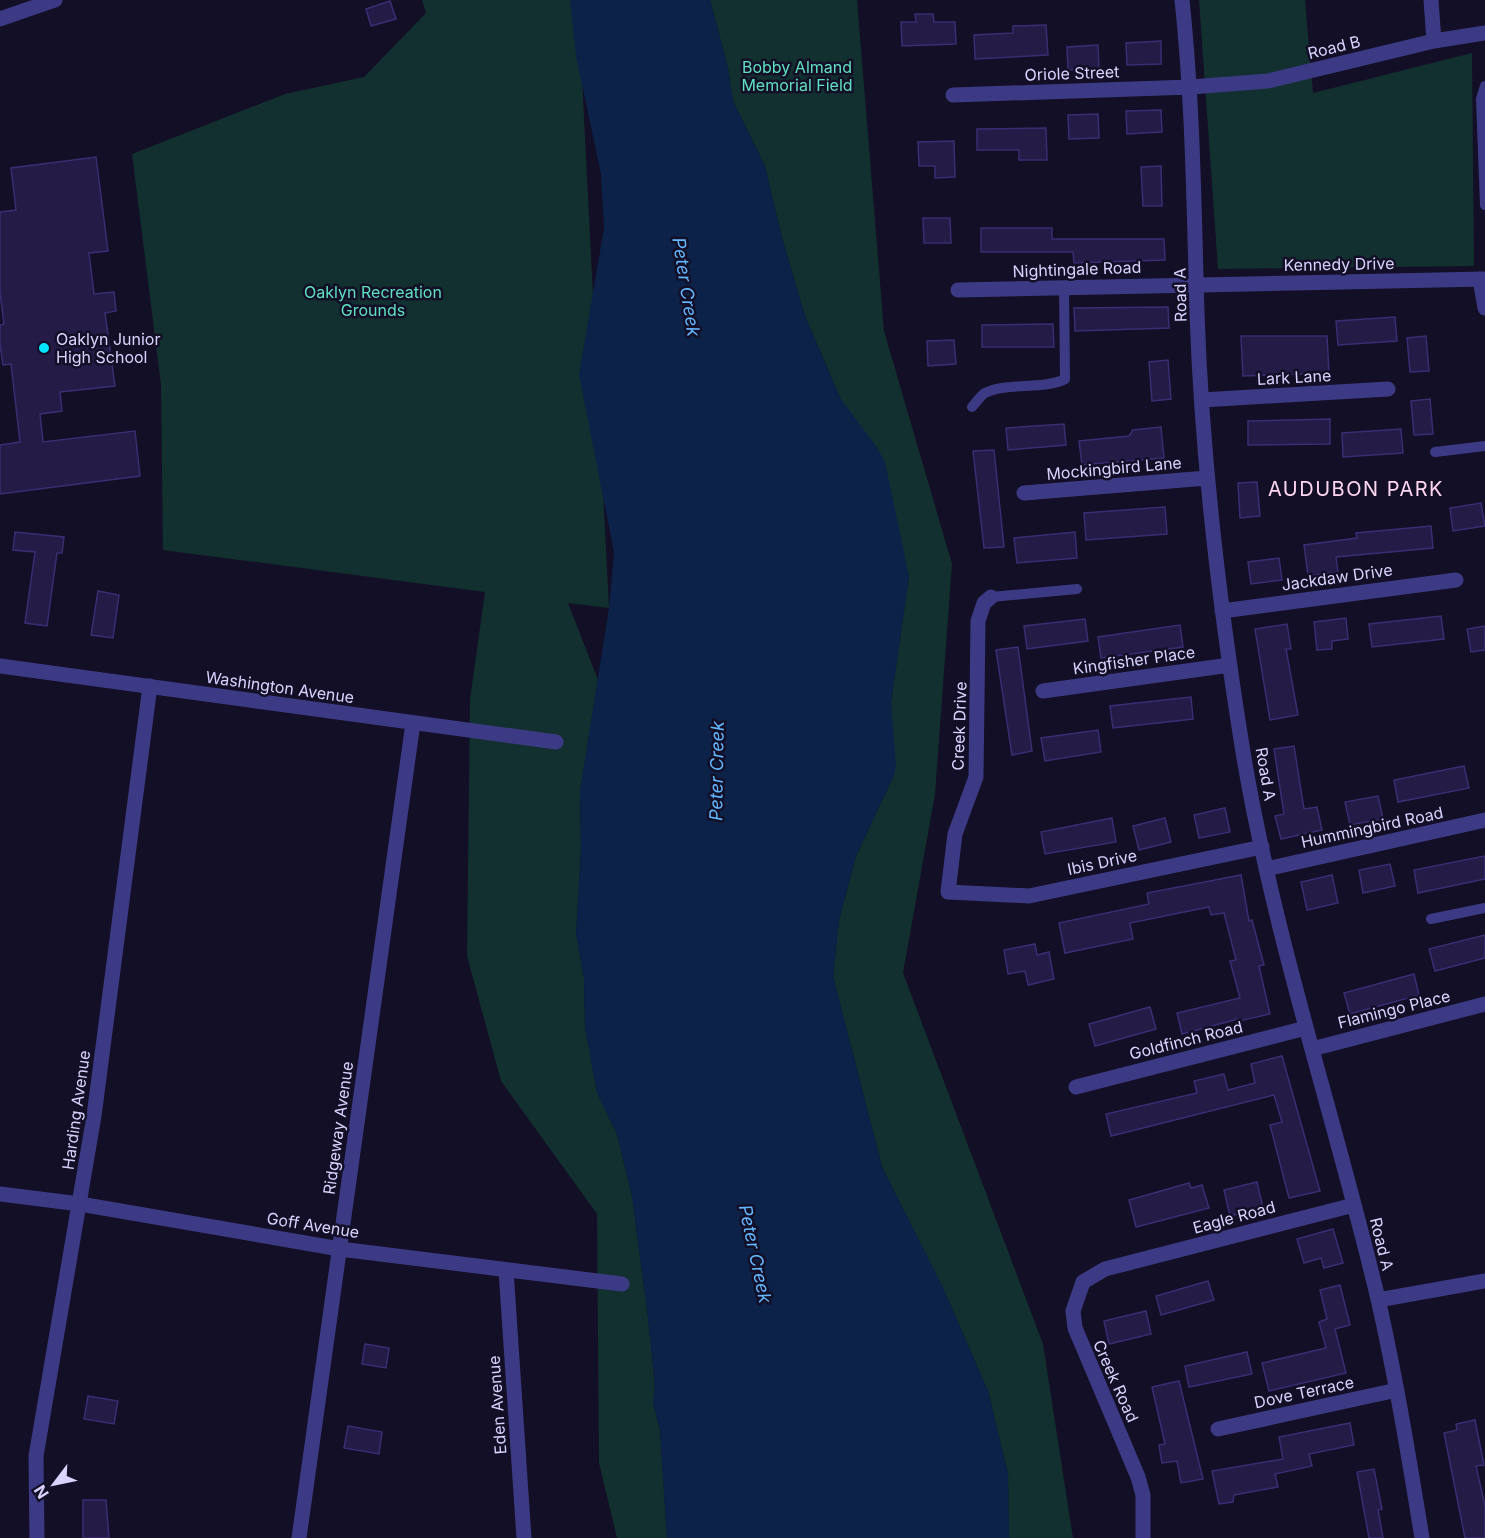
<svg xmlns="http://www.w3.org/2000/svg" width="1485" height="1538" font-family="Inter,sans-serif">
  <style>
    .green { fill: #12302f }
    .water { fill: #0c2248 }
    .building { fill: #241b47; stroke: #3b2d73; stroke-width: 1.5 }
    .lines { fill: none; stroke-linecap: round; stroke-linejoin: round }
    .lane { stroke: #3d3a85; stroke-width: 10 }
    .street { stroke: #3d3a85; stroke-width: 15 }
    .poi-dot { fill: #00e5ff; stroke: #130f26; stroke-width: 2 }
    .labels { text-anchor: middle; stroke-width: 5; stroke-linejoin: round; paint-order: stroke }
    .street-label { font-size: 16px; fill: #d9d4ff; stroke: #130f26 }
    .park-label { font-size: 16px; fill: #5fe0c0; stroke: #130f26 }
    .poi-label { font-size: 16px; fill: #d9d4ff; stroke: #130f26; text-anchor: start }
    .water-label { font-size: 18px; font-style: italic; fill: #62b6ff; stroke: #130f26 }
    .quarter-label { font-size: 20px; letter-spacing: 1.5px; fill: #ffd6f0; stroke: #130f26 }
  </style>
  <rect width="100%" height="100%" fill="#130f26"/>
  <path class="green" d="M422 0H578L609 608 568 603 598 680 580 791 581 850 576 934 584 978 585 1027 597 1092 617 1134 632 1196 647 1309 655 1385 653 1403 660 1430 667 1538H617L599 1463 597 1214 501 1081 467 956 470 699 485 592 163 550 161 385 132 154 285 94 364 77 426 13Z
    M710 0H857L884 331 952 564 935 794 903 973 1043 1344 1073 1538H1009L1008 1474 988 1391 942 1286 882 1167 833 976 839 920 856 856 894 775 891 702 909 576 844 407 805 316 782 238 765 166 733 101 728 68Z
    M1199 0H1305L1313 93 1472 53 1474 266 1218 269Z"/>
  <path class="water" d="M570 0H710L728 68 733 101 765 166 782 238 805 316 840 398 876 446 885 462 909 576 891 702 896 765 894 775 856 856 839 920 833 976 882 1167 942 1286 988 1391 1008 1474 1009 1538H667L660 1430 653 1403 655 1385 647 1309 632 1196 617 1134 597 1093 585 1027 584 978 576 934 581 850 580 791 609 608 614 552 579 375 604 228 601 174 576 56Z"/>
  <path class="building" d="M390 1 396 19 371 26 366 9Z
    M915 14H933L934 22H955L956 44 902 46 901 22H916Z
    M1046 25 1048 55 975 59 974 35 1013 33V26Z
    M1161 41V64L1127 65 1126 43Z
    M1098 45 1099 69 1068 70 1067 47Z
    M1161 110 1162 132 1127 134 1126 111Z
    M1098 114 1099 138 1069 139 1068 115Z
    M1046 128 1047 160H1019V150H977V129Z
    M954 141 955 177 935 178V166H919L918 142Z
    M96 157 108 251 89 253 94 294 114 292 116 311 105 313 115 386 60 392 62 411 40 414 43 442 135 431 140 476 0 494V445L20 442 11 364 3 365 0 344V325L4 324 0 292V212L16 210 11 168Z
    M1161 166 1162 206H1143L1141 167Z
    M923 218H950L951 243H924Z
    M981 228H1052V239H1164L1165 260 1074 263 1073 252H981Z
    M1168 307 1169 328 1075 331 1074 308Z
    M1395 317 1397 341 1338 345 1336 321Z
    M1053 324 1054 347H982V325Z
    M1241 336H1327L1329 373 1243 376Z
    M1426 336 1429 371 1410 372 1407 338Z
    M954 340 956 364 928 366 927 341Z
    M1168 360 1171 399 1152 401 1149 362Z
    M1430 399 1433 434 1414 435 1411 401Z
    M1330 419V444L1248 445V421Z
    M1064 424 1066 445 1008 450 1006 428Z
    M1161 427 1164 458 1082 465 1079 441 1129 436 1133 430Z
    M1401 429 1403 453 1343 457 1342 433Z
    M994 450 1004 547 984 548 973 451Z
    M1257 482 1260 516 1240 518 1238 483Z
    M1481 503 1485 526 1453 531 1450 508Z
    M1165 507 1167 534 1086 540 1084 513Z
    M1431 526 1433 548 1336 557 1338 572 1308 576 1304 545 1357 538 1356 533Z
    M15 532 64 537 62 553H57L47 626 25 623 35 552 13 550Z
    M1075 532 1077 558 1017 563 1014 538Z
    M1279 558 1282 580 1251 584 1248 562Z
    M98 591 119 595 113 638 91 635Z
    M1441 616 1444 639 1372 647 1369 624Z
    M1346 618 1348 639 1332 641V649L1317 650 1314 622Z
    M1085 619 1088 641 1027 649 1024 626Z
    M1287 624 1291 649H1286L1298 715 1270 720 1255 629Z
    M1180 625 1183 647 1101 658 1098 637Z
    M1485 626V650L1471 652 1467 629Z
    M1018 647 1032 751 1012 755 996 650Z
    M1191 697 1193 719 1113 728 1110 706Z
    M1098 730 1101 752 1045 761 1041 738Z
    M1294 746 1304 809 1317 807 1322 830 1281 839 1275 816 1284 814 1274 749Z
    M1464 766 1469 788 1398 802 1394 780Z
    M1378 796 1383 819 1350 825 1345 802Z
    M1225 808 1230 832 1199 838 1194 815Z
    M1112 818 1116 842 1045 854 1041 832Z
    M1165 818 1171 842 1139 850 1133 826Z
    M1485 856V879L1418 893 1414 870Z
    M1390 864 1395 886 1363 893 1359 870Z
    M1241 875 1249 921 1252 920 1264 965 1259 966 1270 1014 1239 1021 1238 1019 1182 1034 1177 1013 1240 998 1230 961 1236 960 1224 913 1211 915 1209 907 1130 923 1133 939 1065 953 1059 923 1149 904 1147 893Z
    M1332 875 1338 903 1307 910 1301 882Z
    M1485 935V958L1435 971 1429 949Z
    M1035 944 1037 955 1049 952 1054 979 1028 985 1025 971 1008 974 1004 950Z
    M1414 974 1419 995 1350 1014 1344 993Z
    M1150 1007 1156 1029 1095 1046 1089 1024Z
    M1282 1056 1320 1191 1289 1198 1270 1125 1282 1122 1274 1095 1111 1136 1106 1114 1197 1093 1194 1081 1224 1074 1228 1090 1255 1083 1251 1064Z
    M1257 1182 1263 1208 1230 1216 1224 1190Z
    M1189 1183 1191 1188 1202 1185 1209 1208 1136 1227 1129 1200Z
    M1333 1229 1343 1263 1324 1268 1321 1258 1304 1263 1297 1239Z
    M1208 1281 1214 1300 1161 1315 1156 1296Z
    M1340 1285 1350 1325 1335 1329 1346 1373 1269 1391 1262 1363 1326 1348 1319 1322 1327 1319 1320 1290Z
    M1146 1311 1151 1334 1109 1344 1104 1321Z
    M365 1344 389 1348 386 1368 362 1364Z
    M1247 1352 1252 1374 1189 1387 1185 1366Z
    M1179 1381 1203 1479 1181 1483 1177 1461 1162 1463 1159 1445 1165 1444 1152 1387Z
    M88 1396 118 1401 114 1424 84 1419Z
    M1475 1420 1484 1465 1476 1466 1485 1506V1538H1465L1444 1433 1457 1430 1456 1424Z
    M1350 1423 1354 1445 1309 1454 1312 1466 1275 1474 1278 1487 1234 1495 1233 1502 1219 1504 1212 1471 1283 1459 1279 1437Z
    M348 1426 382 1432 379 1454 344 1448Z
    M1374 1469 1382 1509 1378 1510 1383 1538H1369L1357 1472Z
    M83 1500H106L109 1538H83Z"/>
  <g class="lines">
    <path class="lane" d="M1485 86 1481 99 1485 205
      M972 407C976 403 981 395 985 393 1006 382 1045 390 1065 379L1064 287
      M1435 452 1485 446
      M991 597 1077 589
      M1431 919 1485 908"/>
    <path class="street" d="M1182 0C1193 104 1194 209 1197 313 1202 462 1220 611 1244 758 1275 941 1335 1118 1378 1299 1396 1378 1409 1458 1422 1538
      M1431 0 1434 41
      M0 19 55 0
      M953 95 1191 87 1268 81 1434 41 1485 33
      M1480 279 1485 308
      M958 290 1485 279
      M1202 400 1388 389
      M1024 493 1207 478
      M991 597 984 603 978 621 976 777 955 834 948 892 1029 896 1262 847
      M1222 611 1456 580
      M0 666 556 742
      M1043 691 1230 665
      M1266 869 1485 820
      M1312 1049 1485 1004
      M1076 1087 1306 1028
      M0 1194 80 1204 340 1249 622 1284
      M506 1270 524 1538
      M1378 1300 1485 1281
      M1218 1429 1397 1390
      M37 1538 36 1456 94 1116 150 686
      M299 1538 413 723
      M1143 1538V1495L1138 1477 1075 1328 1073 1311 1083 1282 1105 1269 1354 1205"/>
  </g>
  <circle class="poi-dot" cx="44" cy="348" r="6"/>
  <g class="labels">
    <g class="street-label">
      <text transform="translate(1334 47) rotate(-14)" y="6">Road B</text>
      <text transform="translate(1072 73) rotate(-2)" y="6">Oriole Street</text>
      <text transform="translate(1339 264) rotate(-1)" y="6">Kennedy Drive</text>
      <text transform="translate(1077 269) rotate(-2)" y="6">Nightingale Road</text>
      <text transform="translate(1180 295) rotate(-91)" y="6">Road A</text>
      <text transform="translate(1294 377) rotate(-3)" y="6">Lark Lane</text>
      <text transform="translate(1114 468) rotate(-5)" y="6">Mockingbird Lane</text>
      <text transform="translate(1337 577) rotate(-8)" y="6">Jackdaw Drive</text>
      <text transform="translate(1134 660) rotate(-8)" y="6">Kingfisher Place</text>
      <text transform="translate(280 687) rotate(8)" y="6">Washington Avenue</text>
      <text transform="translate(959 726) rotate(-88)" y="6">Creek Drive</text>
      <text transform="translate(1266 774) rotate(80)" y="6">Road A</text>
      <text transform="translate(1372 827) rotate(-12)" y="6">Hummingbird Road</text>
      <text transform="translate(1102 862) rotate(-12)" y="6">Ibis Drive</text>
      <text transform="translate(1394 1009) rotate(-14)" y="6">Flamingo Place</text>
      <text transform="translate(1186 1040) rotate(-14)" y="6">Goldfinch Road</text>
      <text transform="translate(76 1110) rotate(-82)" y="6">Harding Avenue</text>
      <text transform="translate(338 1128) rotate(-82)" y="6">Ridgeway Avenue</text>
      <text transform="translate(1234 1217) rotate(-15)" y="6">Eagle Road</text>
      <text transform="translate(313 1225) rotate(9)" y="6">Goff Avenue</text>
      <text transform="translate(1382 1244) rotate(76)" y="6">Road A</text>
      <text transform="translate(1116 1381) rotate(66)" y="6">Creek Road</text>
      <text transform="translate(1304 1392) rotate(-12)" y="6">Dove Terrace</text>
      <text transform="translate(497 1405) rotate(-94)" y="6">Eden Avenue</text>
    </g>
    <g class="park-label">
      <text x="797" y="73">Bobby Almand<tspan x="797" dy="18">Memorial Field</tspan></text>
      <text x="373" y="298">Oaklyn Recreation<tspan x="373" dy="18">Grounds</tspan></text>
    </g>
    <g class="poi-label">
      <text x="56" y="345">Oaklyn Junior<tspan x="56" dy="18">High School</tspan></text>
    </g>
    <g class="water-label">
      <text transform="translate(686 287) rotate(81)" y="6">Peter Creek</text>
      <text transform="translate(717 771) rotate(-89)" y="6">Peter Creek</text>
      <text transform="translate(755 1254) rotate(78)" y="6">Peter Creek</text>
    </g>
    <g class="quarter-label">
      <text x="1356" y="496">AUDUBON PARK</text>
    </g>
  </g>
  <g transform="translate(54 1484) rotate(238)" stroke="#130f26" stroke-width="4.5" paint-order="stroke">
  <path d="M0-4.5L10 22L0 15L-10 22Z" fill="#d9d4ff"/>
  <text y="-9" font-size="16" font-weight="bold" text-anchor="middle" fill="#d9d4ff">N</text>
  </g>
</svg>
